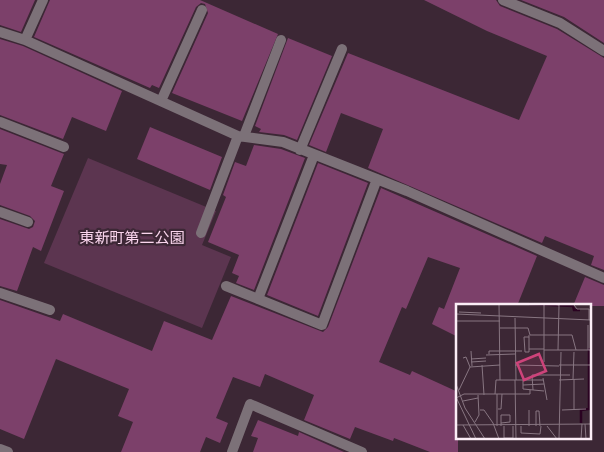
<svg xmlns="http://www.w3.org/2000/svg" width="604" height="452" font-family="'Work Sans','Noto Sans JP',sans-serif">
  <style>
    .green { fill: #5c3550 }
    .building { fill: #7c406a }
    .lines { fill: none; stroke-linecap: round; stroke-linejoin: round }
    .street { stroke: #7c7178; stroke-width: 10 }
    .labels { text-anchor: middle; stroke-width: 4.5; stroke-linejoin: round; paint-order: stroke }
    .park-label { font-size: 15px; fill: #fad5ed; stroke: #3c2735 }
    .inset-river { fill: none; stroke: #2a0221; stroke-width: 2.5 }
    .inset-road { fill: none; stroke: #887682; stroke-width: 1 }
    .view { fill: #cd437a; fill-opacity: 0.15; stroke: #cd437a; stroke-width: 2.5 }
    .inset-edge { fill: none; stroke: #fbedf6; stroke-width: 2.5 }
  </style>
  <rect width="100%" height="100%" fill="#3c2735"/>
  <path class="green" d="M88 158 216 211 202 245 231 257 202 328 44 263Z"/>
  <path class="building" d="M0 0H35L21 32 0 25Z
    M50 0H200L278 34 242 121 172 93 208 13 205 4 201 3 196 7 159 88 152 85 150 88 34 37Z
    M424 0H496L500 6 557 29 604 58V270L591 265 594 256 545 236 542 243 368 168 383 129 341 113 326 152 309 145 348 53 519 120 547 56 487 31Z
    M521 0H604V43L564 17Z
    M288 38 332 56 297 140 284 135 259 132 261 129 255 126Z
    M0 39 23 46 122 91 106 131 72 117 63 139 0 115Z
    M150 127 222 157 210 190 137 159Z
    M0 129 64 154 51 186 64 191 41 251 33 247 17 291 0 286V219L29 229 33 227 35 221 30 216 0 205V184L7 165 0 164Z
    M254 145 281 149 305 158 254 290 236 283 239 276 232 273 239 255 208 242 226 197 223 195 235 162 246 166Z
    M318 163 368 183 318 316 267 295Z
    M381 188 537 256 517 306H458V337L432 324 439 307 444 309 460 268 428 257 406 309 402 307 379 362 410 375 412 371 458 392V452H430L394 438 393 441 355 427 350 439 304 420 314 395 265 374 260 387 233 377 216 418 228 423 220 443 206 437 200 452H121L133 422 118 416 129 389 56 359 24 439 0 429V300L60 321 63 314 152 351 164 321 212 340 231 296 323 332 328 327Z
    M585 277 604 285V306H573Z
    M258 420 298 436 299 432 344 452H253L258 438 251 436Z"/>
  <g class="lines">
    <path class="street" d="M503 0 560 23 604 51
      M0 32 25 40 238 136 283 142 407 191 604 278
      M25 40 43 0
      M161 101 202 10
      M0 122 64 147
      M244 136 281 40
      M300 150 342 49
      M0 212 28 222
      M201 233 238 136
      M226 286 322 325 377 179
      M0 293 50 310
      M258 299 314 155
      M0 449 8 452
      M232 452 250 404 362 452"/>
  </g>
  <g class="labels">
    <g class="park-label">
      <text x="132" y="243">東新町第二公園</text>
    </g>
  </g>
  <g transform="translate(456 304)">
    <rect width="135" height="135" fill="#3c2735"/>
    <path class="inset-river" d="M73 0 117 2 118 6H124M125 119V106L133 105V44"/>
    <path class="inset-road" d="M0 0V17M43 0 44 76M97 0 103 1 102 46M88 1V58M118 1 121 5H133V16M3 8 25 9M0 10 135 16M59 14 60 76M0 17H44M132 21V46M44 24H72L74 31H116L120 46M73 31V48M73 33H68L69 48H73M73 45H88M88 46H135M15 47 16 62M33 50V47H66M30 51 59 50M15 55 30 54M15 58 30 57M26 61 28 91M59 61 103 62M103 61H135M14 63 44 61M87 74 91 96M117 75 118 48M118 75V105M59 76 60 135M67 76V85L88 87M103 76 128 75M0 80 9 104 29 135M67 81 88 80M3 86 14 63 10 53 7 54M77 86 76 71H114M39 90 40 76H87M41 90V122M0 93 20 135M0 94 8 90H74V86M7 97 22 94M42 105H45L46 90M24 106H28L37 119 43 135M73 106V122M106 106 130 105M83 107 84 122M19 118 23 111 22 91M45 119 54 118V111H45V122M129 120 130 135M0 121 135 120M7 121 15 135M48 122V134H57V122M65 122V129L84 130 85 122M80 122V107H83M91 122 101 135M103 135 105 48M125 135 126 120"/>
    <path class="view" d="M83 50 90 67 68 76 61 59Z"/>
    <rect width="135" height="135" class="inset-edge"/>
  </g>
</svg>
